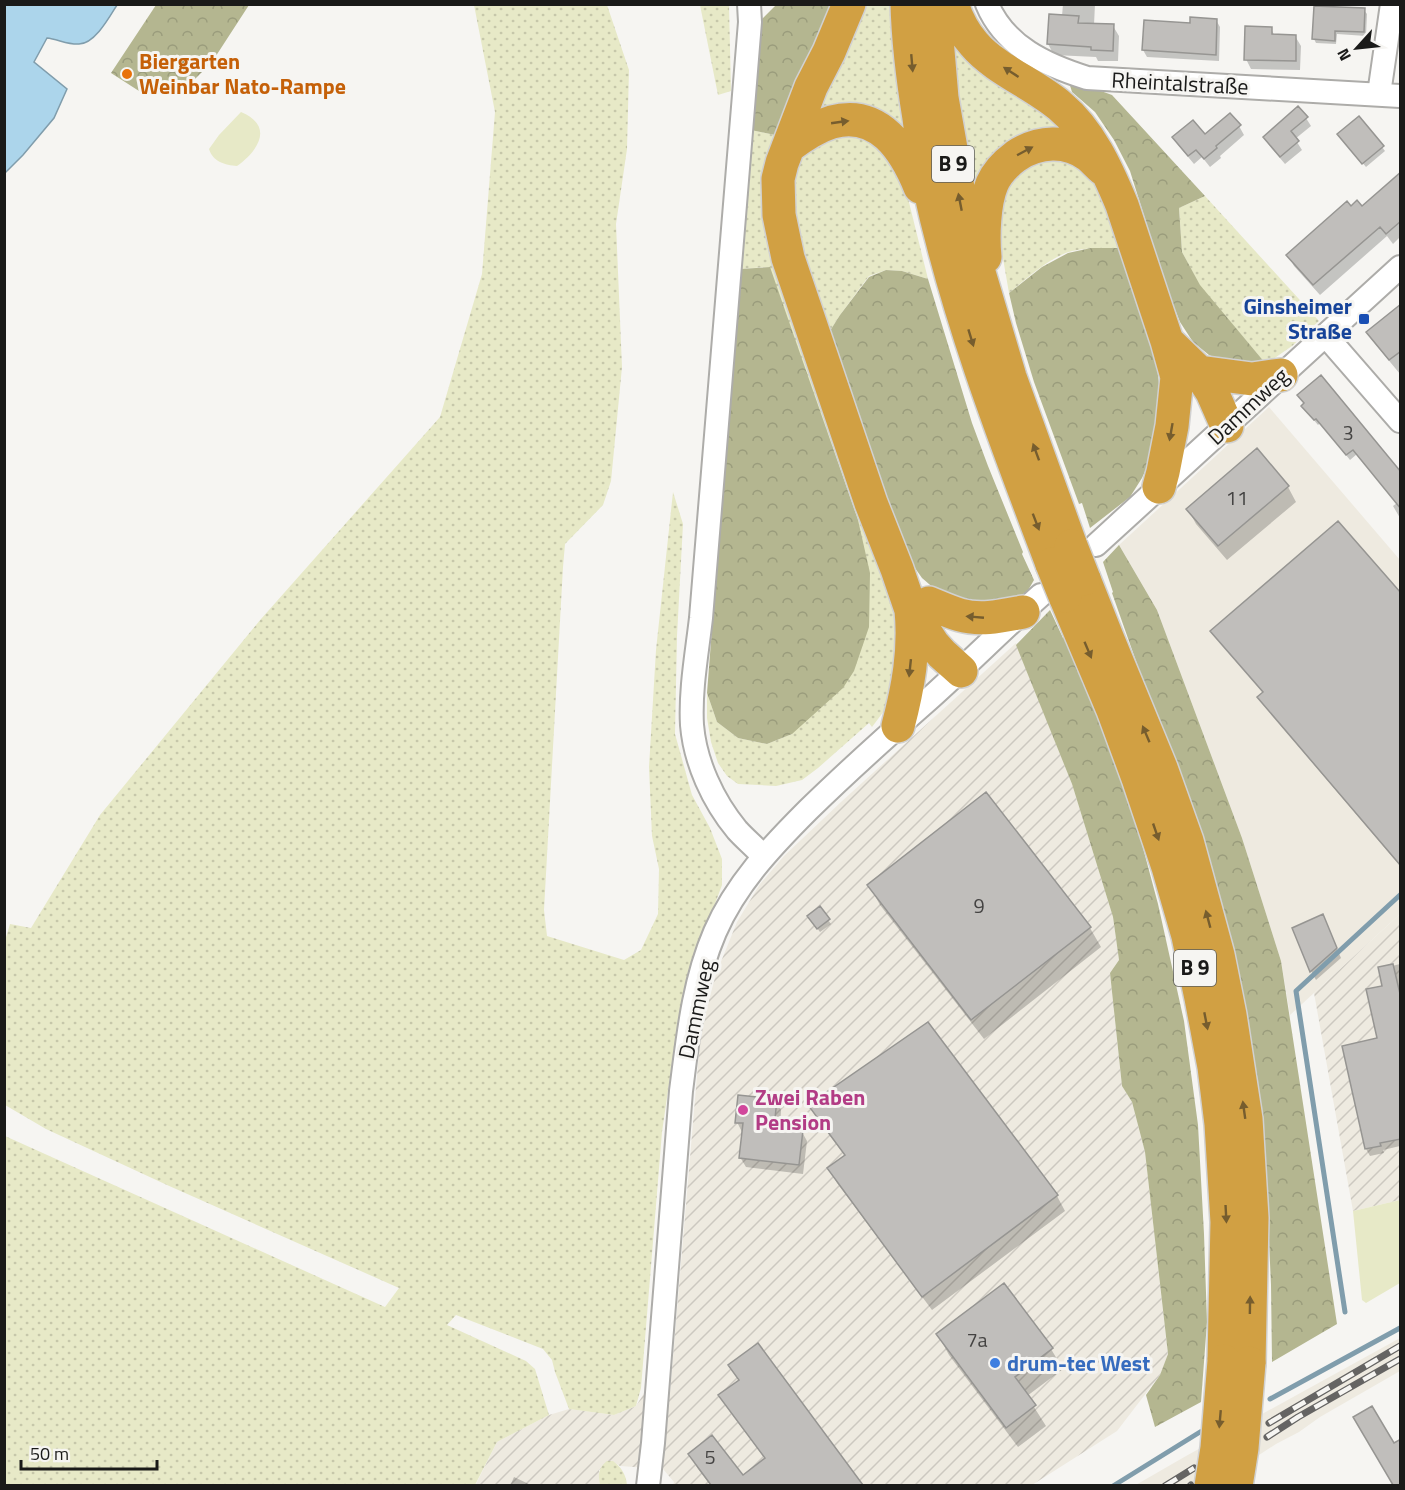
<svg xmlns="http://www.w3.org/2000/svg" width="1405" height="1490" font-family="'Titillium Web',sans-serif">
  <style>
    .built { fill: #eeeae0 }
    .industrial { fill: url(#industrial-furrows) }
    .grass { fill: url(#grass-dots) }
    .forest { fill: url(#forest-crowns) }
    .green { fill: #e7e9c7 }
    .water { fill: #acd5eb; stroke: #809dac; stroke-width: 1.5 }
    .shadow { fill: #0003 }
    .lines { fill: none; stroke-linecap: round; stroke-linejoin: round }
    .stream { stroke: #809dac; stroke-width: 5 }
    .building { fill: #c0bebb; stroke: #969592; stroke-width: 1.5 }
    .minor-casing { stroke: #adaca9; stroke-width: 26 }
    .highway-casing { stroke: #d1d1d1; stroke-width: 36 }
    .minor { stroke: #fff; stroke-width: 22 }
    .highway { stroke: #d1a043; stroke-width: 33 }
    .rail-casing { stroke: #656463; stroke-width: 7 }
    .rail { stroke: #f6f5f2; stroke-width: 4.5; stroke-dasharray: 14; stroke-linecap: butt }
    .highway-bridge-casing { stroke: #d1d1d1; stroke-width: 36; stroke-linecap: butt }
    .highway-bridge { stroke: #d1a043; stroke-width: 33 }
    .oneway { fill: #765d2e }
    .food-dot { fill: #e8710a; stroke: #f6f5f2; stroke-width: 2 }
    .transit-dot { fill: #1a4fb4; stroke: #f6f5f2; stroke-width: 2 }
    .hotel-dot { fill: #d1479c; stroke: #f6f5f2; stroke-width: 2 }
    .shop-dot { fill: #3f7fe0; stroke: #f6f5f2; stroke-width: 2 }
    .labels { text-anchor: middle; stroke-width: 6; stroke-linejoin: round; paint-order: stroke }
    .number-label { font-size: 20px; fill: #444342 }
    .shield { fill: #f6f5f2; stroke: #5c5c5a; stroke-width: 1.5 }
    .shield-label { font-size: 21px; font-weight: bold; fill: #1a1a19 }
    .food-label { font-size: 22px; font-weight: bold; fill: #c56008; stroke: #f6f5f2; text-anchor: start }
    .street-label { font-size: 22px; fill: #1a1a19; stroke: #f6f5f2 }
    .transit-label { font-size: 22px; font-weight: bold; fill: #164399; stroke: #f6f5f2; text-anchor: end }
    .hotel-label { font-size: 22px; font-weight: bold; fill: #b23c85; stroke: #f6f5f2; text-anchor: start }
    .shop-label { font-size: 22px; font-weight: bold; fill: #366cbe; stroke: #f6f5f2; text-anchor: start }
  </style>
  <defs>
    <pattern id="industrial-furrows" width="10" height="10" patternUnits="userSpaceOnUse" patternTransform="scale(1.5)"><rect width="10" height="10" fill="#eeeae0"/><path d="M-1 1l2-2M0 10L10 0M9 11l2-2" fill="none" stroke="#ccc8c0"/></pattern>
    <pattern id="grass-dots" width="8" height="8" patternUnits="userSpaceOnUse" patternTransform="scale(1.5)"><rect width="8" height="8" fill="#e7e9c7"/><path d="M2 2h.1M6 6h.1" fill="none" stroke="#c6c7aa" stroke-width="1.8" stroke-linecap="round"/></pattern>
    <pattern id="forest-crowns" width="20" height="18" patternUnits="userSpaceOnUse" patternTransform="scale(1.5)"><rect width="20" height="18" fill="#b4b690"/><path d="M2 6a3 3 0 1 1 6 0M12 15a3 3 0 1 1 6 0" fill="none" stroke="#9a9c7c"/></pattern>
  </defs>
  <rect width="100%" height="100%" fill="#f6f5f2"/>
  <path class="built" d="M1269 407 1400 560V914L1290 1015 1281 961 1242 838 1157 610 1119 545Z
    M1400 1338V1371L1320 1417 1299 1432 1276 1444 1213 1485 1134 1486 1186 1456Z"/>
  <path class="industrial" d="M1016 643 1072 784 1113 917 1119 960 1110 973 1122 1086 1132 1102 1145 1152 1168 1355 1160 1375 1117 1431 1032 1485H673L674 1482 663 1469 620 1466 612 1461 599 1470 600 1485 475 1486 497 1442 549 1415 569 1409 614 1415 636 1406 646 1390 670 1392 701 1029 716 974 737 922 760 884 784 856 841 802Z
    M1400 914V1200L1353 1211 1314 993Z"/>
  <path class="grass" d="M474 5H607L629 70 627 149 616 224 622 367 611 481 603 505 565 544 563 567 544 910 547 936 624 960 641 950 658 914 659 869 652 836 649 767 656 650 673 492 683 524 677 636 675 734 692 795 710 828 722 859V885L690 971 679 1015 662 1132 641 1388 636 1406 614 1415 569 1409 555 1372 552 1360 543 1349 456 1315 447 1325 526 1361 535 1369 549 1415 497 1442 475 1485H5V1136L385 1307 399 1288 167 1185 46 1129 5 1105 4 944 10 924 31 928 100 815 261 619 440 417 482 274 495 112Z
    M700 5H729L731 91 718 95Z
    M857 5H890L892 45 902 126 892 127 809 119Z
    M952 40 1069 126 975 193 955 76Z
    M751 130 775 135 766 165 891 597 897 634 896 665 887 707 872 727 869 723 818 768 802 780 776 786 738 784 727 776 718 763 711 742 707 718V693L717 722 738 738 767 744 792 734 769 267 740 269Z
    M865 134 902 174 928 279 902 271 886 270 869 276 840 315 828 334 794 223 793 181 801 161 813 146 832 135Z
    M1038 157 1073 161 1088 173 1105 195 1125 248C1107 248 1089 247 1072 251 1051 256 1025 280 1009 293L1000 241 999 221 1006 186Z
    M1205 196 1319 321 1292 346 1266 364 1200 286 1182 252 1179 208Z
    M607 1461H613C621 1467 626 1474 627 1485H600C598 1475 598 1468 607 1461Z"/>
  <path class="forest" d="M156 5V4L249 5 212 62 187 87 159 95 139 91 111 73Z
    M776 5H835L775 135 751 130 759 22Z
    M1068 79 1112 95 1205 196 1179 208 1182 252 1200 285 1266 364 1228 363 1209 355 1193 342 1180 322 1168 292 1130 171 1114 140 1095 112 1072 92Z
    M1091 248H1125L1156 359 1160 391 1151 458 1142 478 1130 497 1090 528 1082 503 1079 504 1034 382 1016 323 1009 293 1042 267 1068 253Z
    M770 267 858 520 870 573 869 627 854 671 843 688 792 734 767 744 738 738 717 722 707 693 740 269Z
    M886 270 902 271 928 279 972 423 988 466 1023 552 1022 554 1034 580 1027 592 1002 604 981 607 944 597 922 578 901 548 828 334 840 315 869 277Z
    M1119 545 1157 610 1242 838 1281 961 1337 1324 1272 1362 1271 1285 1268 1218 1173 766 1112 593 1113 592 1103 562Z
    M1050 610 1063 638 1065 637 1086 681 1131 803 1158 904 1184 1021 1198 1125 1204 1234 1207 1322 1201 1402 1155 1427 1146 1395 1160 1375 1168 1354 1145 1152 1132 1102 1122 1086 1110 973 1119 960 1113 917 1072 784 1016 645Z"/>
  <path class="green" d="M241 112C274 126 259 150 237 166 225 165 213 162 209 149L219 135Z
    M1400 1200V1283L1366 1303 1362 1300 1353 1211Z"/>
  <path class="water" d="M5 4 117 5C110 16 95 44 79 44 69 45 57 39 47 38L34 62 67 89 54 118 23 155 5 173Z"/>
  <path class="shadow" d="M1063 4H1095L1094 25 1113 26 1119 36 1118 61H1098L1096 57 1054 55 1048 44 1062 16Z
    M1364 10 1367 14 1366 36 1337 34 1336 44 1316 43 1314 39Z
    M1216 20 1220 27 1219 61 1147 57 1143 50Z
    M1271 29 1275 36H1295L1301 46 1300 70 1251 69 1246 59Z
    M1230 115 1239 126 1244 135 1220 156 1221 158 1210 167 1202 157 1194 164 1179 146 1174 137 1205 136Z
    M1306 118 1311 126 1295 139 1302 150 1285 164 1269 145 1265 137Z
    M1342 139 1382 147 1385 151 1366 167Z
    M1400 174V237L1393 244 1387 236 1320 295 1294 266 1288 255 1351 208H1361Z
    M1400 305V374L1372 340 1368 332Z
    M1307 412 1400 475V518L1393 506 1397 503 1357 454 1350 460 1320 423 1318 425Z
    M1288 487 1296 502 1227 560 1196 524 1188 509Z
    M1400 595V866L1261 702 1264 693Z
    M869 885 1090 928 1101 947 984 1039 880 905Z
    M811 920H828L831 924 820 932Z
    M1327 926 1341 958 1316 980 1311 971 1294 929Z
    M1400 964V1146L1383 1150 1384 1153 1370 1156 1366 1149 1344 1047 1379 1039 1384 987 1380 969Z
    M928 1024 1057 1196 1065 1211 932 1310 837 1183 829 1168 845 1156 818 1120 810 1105Z
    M776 1100 781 1110 780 1129 802 1132 807 1141 803 1174 746 1167 740 1157 742 1132 737 1122Z
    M1004 1285 1051 1349 1063 1369 1027 1396 1046 1426 1018 1447 949 1355 938 1335Z
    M757 1345 861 1486H711L698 1469 690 1454 743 1477 766 1460 729 1410 720 1395 739 1381 730 1365Z
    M514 1477 533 1486H510Z"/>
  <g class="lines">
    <path class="stream" d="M1345 1312 1296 991 1400 895
      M1270 1399 1400 1328
      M1113 1486 1200 1432"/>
  </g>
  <path class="building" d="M1314 6 1365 8 1364 32 1335 31V41L1312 39Z
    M1049 14 1079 16 1078 23 1114 24 1113 51 1091 50V47L1047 44Z
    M1190 17 1217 19 1216 55 1142 50 1144 20 1190 23Z
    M1245 26 1272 27V34L1296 35V61L1244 60Z
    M1298 106 1308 117 1291 131 1299 141 1280 157 1263 137Z
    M1230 113 1241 125 1216 146 1217 148 1204 159 1196 150 1188 156 1172 137 1193 120 1205 134Z
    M1359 116 1384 146 1362 164 1337 134Z
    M1401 172V221L1386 234 1380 227 1313 285 1286 255 1347 201 1351 206 1357 200 1362 206Z
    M1401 304V351L1389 360 1366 332Z
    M1321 375 1401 472V509L1353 450 1346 455 1316 419 1314 420 1301 406 1304 403 1297 395Z
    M1257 448 1289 486 1218 546 1186 509Z
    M1338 521 1401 593V866L1257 697 1263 692 1210 631Z
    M986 792 1091 927 971 1020 867 885Z
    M820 906 830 919 817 929 807 916Z
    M1323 914 1337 948 1310 972 1292 928Z
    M1393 964 1401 998V1139L1380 1143 1381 1146 1365 1149 1342 1046 1377 1038 1366 989 1382 986 1378 967Z
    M928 1022 1058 1195 922 1297 827 1168 845 1155 808 1105Z
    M738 1095 777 1099 774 1128 776 1127 803 1130 799 1165 739 1158 743 1123H735Z
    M1004 1283 1053 1348 1015 1377 1036 1405 1006 1428 936 1334Z
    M758 1343 863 1485H711L688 1454 712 1435 743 1475 765 1458 718 1395 739 1380 728 1365Z
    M1372 1406 1394 1443 1401 1439V1485H1393L1353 1417Z"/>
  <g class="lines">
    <g class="minor-casing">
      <path id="minor" d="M749 4 750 22 701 618C697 653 690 690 692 725 695 762 713 801 737 830 745 839 755 847 763 856
        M987 4C1005 47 1046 65 1087 78L1400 96
        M1379 94 1392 4
        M1326 336 1400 421
        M1096 545 1400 267
        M648 1486 653 1443 681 1091C688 1037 693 983 715 932 736 884 771 847 808 810 847 772 887 736 928 700 967 665 1003 629 1041 595"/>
    </g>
    <g class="highway-casing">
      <path id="highway" d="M849 4 829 52 811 87 782 163 778 179 779 215 788 258 804 305 871 503 897 569 911 610 933 644 942 654 961 671
        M907 4C908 42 913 81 919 118 922 141 924 164 929 186 957 316 1005 440 1052 564
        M934 4 942 98 964 222 1010 377 1071 546
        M952 4C957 19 964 33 974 44 995 69 1034 84 1060 106 1090 131 1107 169 1122 205L1167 341 1177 377 1172 426 1163 472 1159 487
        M788 147C801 137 816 127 832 122 879 109 905 150 920 187
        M985 257C983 237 984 203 992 184 997 172 1005 164 1016 156 1038 141 1067 139 1089 156 1094 160 1098 165 1103 169
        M1169 343 1199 372 1212 392 1227 426
        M1199 372 1252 379 1281 375
        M1084 579 1107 637 1161 768 1187 841 1218 955 1230 1015 1246 1119 1252 1218 1249 1363
        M1065 596 1113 710 1138 778 1168 867 1188 936 1201 998 1214 1067 1221 1124 1227 1222 1224 1361
        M929 603C939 607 950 612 960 615 981 621 1002 616 1023 612
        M898 726C908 688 915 650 911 610"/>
    </g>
    <use href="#minor" class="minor"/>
    <use href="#highway" class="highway"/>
    <g class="rail-casing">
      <path id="rail" d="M1269 1423 1400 1346
        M1267 1437 1298 1417 1400 1359
        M1165 1486 1194 1468
        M1190 1486 1191 1485"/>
    </g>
    <use href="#rail" class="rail"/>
    <g class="highway-bridge-casing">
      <path id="highway-bridge" d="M1071 546 1084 579
        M1052 564 1065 596
        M1211 1486 1217 1448 1224 1361
        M1236 1486 1242 1448 1249 1363"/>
    </g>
    <use href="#highway-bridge" class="highway-bridge"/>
  </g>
  <defs><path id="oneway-solid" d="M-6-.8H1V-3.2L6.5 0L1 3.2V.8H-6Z" transform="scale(1.5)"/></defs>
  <g class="oneway">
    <use href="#oneway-solid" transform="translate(912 63) rotate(85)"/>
    <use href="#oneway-solid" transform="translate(1011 72) rotate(-147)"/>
    <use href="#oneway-solid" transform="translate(840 122) rotate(-8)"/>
    <use href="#oneway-solid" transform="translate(1025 151) rotate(-28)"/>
    <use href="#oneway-solid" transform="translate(960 202) rotate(-101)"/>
    <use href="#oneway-solid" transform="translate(971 338) rotate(73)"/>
    <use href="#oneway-solid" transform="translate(1171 432) rotate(100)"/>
    <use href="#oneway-solid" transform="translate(1036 452) rotate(-110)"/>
    <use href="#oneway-solid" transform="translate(1036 522) rotate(69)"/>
    <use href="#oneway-solid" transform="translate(975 617) rotate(-175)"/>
    <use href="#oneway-solid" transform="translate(1088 650) rotate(67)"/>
    <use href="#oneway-solid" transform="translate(910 668) rotate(96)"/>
    <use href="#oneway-solid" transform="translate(1146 734) rotate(-113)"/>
    <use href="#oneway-solid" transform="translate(1156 832) rotate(71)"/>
    <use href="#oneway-solid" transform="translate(1208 919) rotate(-105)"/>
    <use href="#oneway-solid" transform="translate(1206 1021) rotate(79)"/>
    <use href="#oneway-solid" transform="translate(1244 1110) rotate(-98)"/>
    <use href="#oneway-solid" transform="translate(1226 1214) rotate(87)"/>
    <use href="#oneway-solid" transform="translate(1250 1305) rotate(-89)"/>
    <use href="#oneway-solid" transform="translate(1220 1419) rotate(95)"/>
  </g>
  <circle class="food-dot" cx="127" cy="74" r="6"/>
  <rect class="transit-dot" x="1358" y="313" width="12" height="12" rx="3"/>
  <circle class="hotel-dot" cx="743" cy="1110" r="6"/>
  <circle class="shop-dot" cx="995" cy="1363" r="6"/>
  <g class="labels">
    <g class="number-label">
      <text x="1348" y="440">3</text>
      <text x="1237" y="505">11</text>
      <text x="979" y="913">9</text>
      <text x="977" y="1347">7a</text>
      <text x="710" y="1464">5</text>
    </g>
    <g class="shield">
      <rect x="932" y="146" width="42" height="36" rx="4.5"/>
      <rect x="1174" y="950" width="42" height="36" rx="4.5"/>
    </g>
    <g class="shield-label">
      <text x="953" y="171">B 9</text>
      <text x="1195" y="975">B 9</text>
    </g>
    <g class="food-label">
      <text x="139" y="69">Biergarten<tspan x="139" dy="25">Weinbar Nato-Rampe</tspan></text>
    </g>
    <g class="street-label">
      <text transform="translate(1180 83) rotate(3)" y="8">Rheintalstraße</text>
      <text transform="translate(1248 406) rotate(-43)" y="8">Dammweg</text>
      <text transform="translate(696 1009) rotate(-78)" y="8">Dammweg</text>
    </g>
    <g class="transit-label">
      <text x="1352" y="314">Ginsheimer<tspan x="1352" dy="25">Straße</tspan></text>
    </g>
    <g class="hotel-label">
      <text x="755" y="1105">Zwei Raben<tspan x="755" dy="25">Pension</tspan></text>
    </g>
    <g class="shop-label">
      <text x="1007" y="1371">drum-tec West</text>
    </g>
  </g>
  <rect width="1405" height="1490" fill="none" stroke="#1a1a19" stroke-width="12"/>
  <g transform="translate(1357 48) rotate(243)" stroke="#f6f5f2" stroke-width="4.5" paint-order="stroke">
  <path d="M0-4.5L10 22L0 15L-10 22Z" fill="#1a1a19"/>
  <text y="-9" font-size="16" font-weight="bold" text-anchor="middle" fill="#1a1a19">N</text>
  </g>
  <path d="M21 1460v9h136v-9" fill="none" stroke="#1a1a19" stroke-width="3"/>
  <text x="30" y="1460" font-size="18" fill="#1a1a19" stroke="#f6f5f2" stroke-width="4.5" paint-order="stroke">50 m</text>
</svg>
